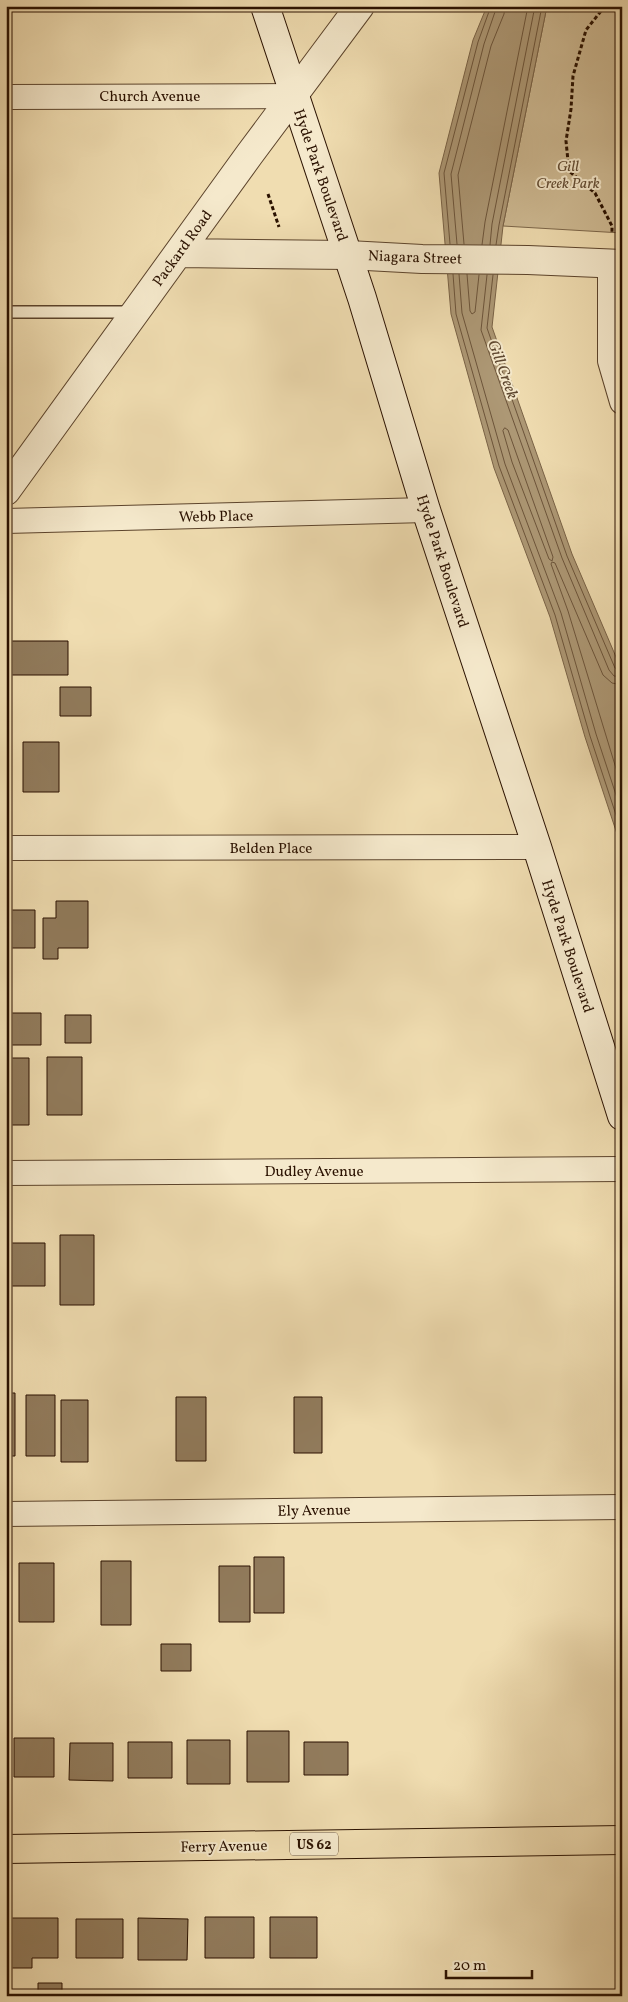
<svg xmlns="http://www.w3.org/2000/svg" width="628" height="2002" font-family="Vollkorn,serif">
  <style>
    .green { fill: #ceba93; stroke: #7c664a }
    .water { fill: #ad9875; stroke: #796246 }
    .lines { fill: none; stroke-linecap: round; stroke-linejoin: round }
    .shore { stroke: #6c543a; stroke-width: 1 }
    .building { fill: #917b5c; stroke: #2a1100 }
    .service-casing { stroke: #5c442c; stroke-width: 14 }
    .minor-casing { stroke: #5c442c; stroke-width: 26 }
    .tertiary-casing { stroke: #5c442c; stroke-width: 30 }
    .secondary-casing { stroke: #2a1100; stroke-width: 30 }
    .primary-casing { stroke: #2a1100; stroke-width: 30 }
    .path { stroke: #2a1100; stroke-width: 3; stroke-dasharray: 4 2.5; stroke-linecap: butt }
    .service { stroke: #f5e9cc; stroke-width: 11 }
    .minor { stroke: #f5e9cc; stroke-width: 24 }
    .tertiary { stroke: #f5e9cc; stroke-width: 28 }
    .secondary { stroke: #f5e9cc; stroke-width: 28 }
    .primary { stroke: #f0ddb1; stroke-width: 28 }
    .labels { text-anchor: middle; stroke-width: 4; stroke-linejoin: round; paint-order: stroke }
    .shield { fill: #f5e9cc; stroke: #67523d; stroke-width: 1 }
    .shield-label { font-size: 14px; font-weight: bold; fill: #2a1100 }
    .street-label { font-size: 15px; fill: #2a1100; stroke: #f5e9cc }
    .park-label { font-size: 15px; font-style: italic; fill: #634c33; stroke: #f5e9cc }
    .water-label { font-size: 16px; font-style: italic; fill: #5e472f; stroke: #f5e9cc }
  </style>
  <rect width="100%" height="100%" fill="#f0ddb1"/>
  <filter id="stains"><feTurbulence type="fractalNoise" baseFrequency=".004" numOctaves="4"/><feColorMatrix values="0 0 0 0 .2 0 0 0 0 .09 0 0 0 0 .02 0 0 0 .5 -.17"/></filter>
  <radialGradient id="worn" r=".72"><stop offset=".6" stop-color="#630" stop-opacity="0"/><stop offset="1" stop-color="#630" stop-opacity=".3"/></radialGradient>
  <path class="green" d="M547 6H622V233L503 226Z"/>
  <path class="water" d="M487 6H547L503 226 492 327 572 554 622 671V849L585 737 550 617 494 468 451 314 439 173 473 40Z"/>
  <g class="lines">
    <path class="shore" d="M450 244 444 173 478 42 491 6
      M457 244 451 174 484 44 497 6
      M464 244 458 175 491 46 504 14 505 6
      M482 245 485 222 528 6
      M490 245 492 224 535 6
      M496 245 499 225 542 6
      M453 274 456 314 499 466 555 615 590 736 622 833
      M459 274 462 313 505 464 561 613 596 734 622 813
      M467 274 470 311 472 314 475 312 479 275
      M487 275 481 330 562 558 609 670 614 676 622 677
      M493 275 487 328 567 556 615 668 622 671
      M505 428 508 430 553 557 552 561 549 559 512 462 503 431Z
      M622 685 612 683 603 675 555 563 552 562 551 564 568 611 622 788"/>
  </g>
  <path class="building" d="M6 641H68V675H6Z
    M60 687H91V716H60Z
    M23 742H59V792H23Z
    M56 901H88V948H58V959H43V918H56Z
    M6 910H35V948H6Z
    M6 1013H41V1045H6Z
    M65 1015H91V1043H65Z
    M47 1057H82V1115H47Z
    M6 1058H29V1125H6Z
    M60 1235H94V1305H60Z
    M6 1243H45V1286H6Z
    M6 1393H15V1456H6Z
    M26 1395H55V1456H26Z
    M176 1397H206V1461H176Z
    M294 1397H322V1453H294Z
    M61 1400H88V1462H61Z
    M6 1555H7V1611H6Z
    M254 1557H284V1613H254Z
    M101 1561H131V1625H101Z
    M19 1563H54V1622H19Z
    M219 1566H250V1622H219Z
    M161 1644H191V1671H161Z
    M247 1731H289V1782H247Z
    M14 1738H54V1777H14Z
    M187 1740H230V1784H187Z
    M128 1742H172V1778H128Z
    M304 1742H348V1775H304Z
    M70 1743H113V1781L69 1780Z
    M205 1917H254V1958H205Z
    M270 1917H317V1958H270Z
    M9 1918H58V1958H32V1968H9Z
    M138 1918 188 1919 187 1960H138Z
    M76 1919H123V1958H76Z
    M38 1983H62V1996H38Z"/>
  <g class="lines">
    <g class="service-casing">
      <path id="service" d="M6 312H132"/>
    </g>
    <g class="minor-casing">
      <path id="minor" d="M6 97 293 96
        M610 264V361L622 402
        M6 521 426 510
        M6 848 537 847
        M6 1173 622 1169
        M6 1514 622 1507"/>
    </g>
    <g class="tertiary-casing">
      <path id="tertiary" d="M179 253 348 255 422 259 528 260 622 264
        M6 491 249 155 360 6"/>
    </g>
    <g class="secondary-casing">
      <path id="secondary" d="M265 6 362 298 426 510 537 847 622 1116"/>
    </g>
    <g class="primary-casing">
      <path id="primary" d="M6 1849 622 1840"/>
    </g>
    <path class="path" d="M605 6 586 30 573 76 571 109 566 141 569 171 595 193 612 226V233
      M268 194 279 227"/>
    <use href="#service" class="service"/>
    <use href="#minor" class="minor"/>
    <use href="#tertiary" class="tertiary"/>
    <use href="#secondary" class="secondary"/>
    <use href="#primary" class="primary"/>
  </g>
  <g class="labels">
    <rect class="shield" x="290" y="1832.5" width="48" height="23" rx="4"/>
    <g class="shield-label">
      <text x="314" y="1849">US 62</text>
    </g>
    <g class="street-label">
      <text x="150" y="101">Church Avenue</text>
      <text transform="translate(321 175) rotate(71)" y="5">Hyde Park Boulevard</text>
      <text transform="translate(182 248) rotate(-54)" y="5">Packard Road</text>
      <text transform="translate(415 257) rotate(2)" y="5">Niagara Street</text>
      <text transform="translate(216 516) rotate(-1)" y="5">Webb Place</text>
      <text transform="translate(443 561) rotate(72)" y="5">Hyde Park Boulevard</text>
      <text x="271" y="853">Belden Place</text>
      <text transform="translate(568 946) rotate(72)" y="5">Hyde Park Boulevard</text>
      <text x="314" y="1176">Dudley Avenue</text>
      <text transform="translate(314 1510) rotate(-1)" y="5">Ely Avenue</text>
      <text transform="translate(224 1846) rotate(-1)" y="5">Ferry Avenue</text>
    </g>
    <g class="park-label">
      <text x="568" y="171">Gill<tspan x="568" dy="17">Creek Park</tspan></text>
    </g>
    <g class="water-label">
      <text transform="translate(504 369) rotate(70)" y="6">Gill Creek</text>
    </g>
  </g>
  <rect width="628" height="2002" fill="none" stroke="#f0ddb1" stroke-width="25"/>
  <rect x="8" y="8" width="613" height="1987" fill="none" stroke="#2a1100" stroke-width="2.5"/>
  <rect x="12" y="12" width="603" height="1977" fill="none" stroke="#2a1100"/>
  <path d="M446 1970v8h86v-8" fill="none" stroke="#2a1100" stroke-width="2.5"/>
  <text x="453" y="1970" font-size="15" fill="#2a1100" stroke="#f5e9cc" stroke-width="4" paint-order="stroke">20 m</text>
  <rect width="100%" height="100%" filter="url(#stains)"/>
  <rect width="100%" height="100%" fill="url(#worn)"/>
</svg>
